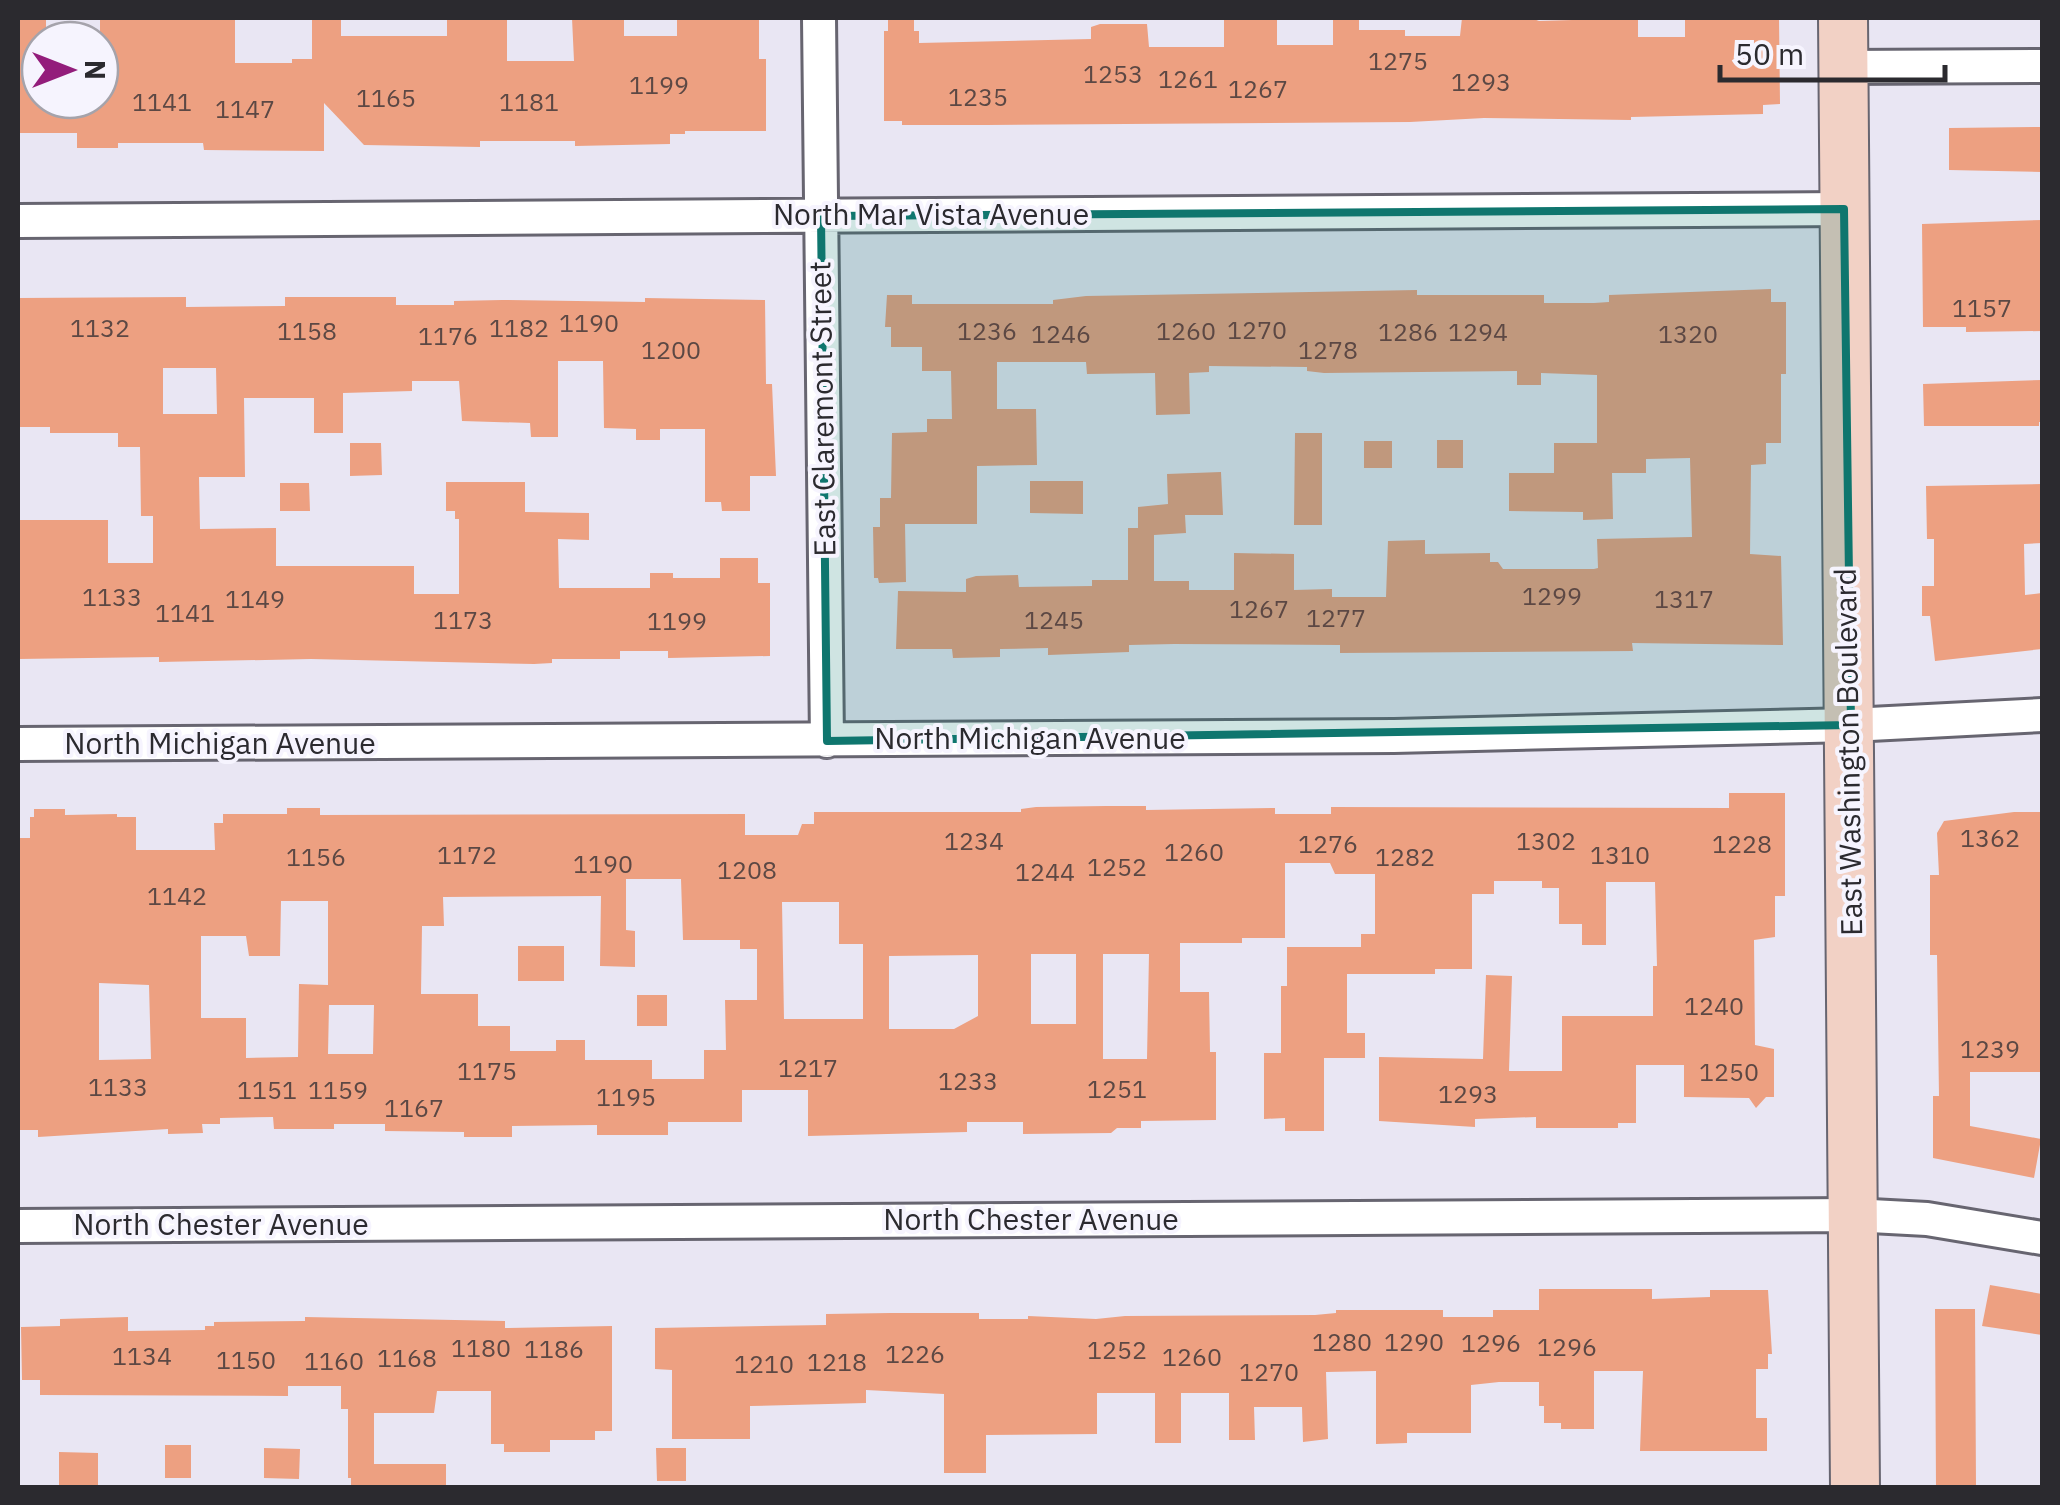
<svg xmlns="http://www.w3.org/2000/svg" width="2060" height="1505" font-family="'IBM Plex Sans',sans-serif">
  <style>
    .building { fill: #eda081; fill-rule: evenodd }
    .lines { fill: none; stroke-linecap: round; stroke-linejoin: round }
    .minor-casing { stroke: #676570; stroke-width: 38 }
    .secondary-casing { stroke: #676570; stroke-width: 52 }
    .minor { stroke: #fff; stroke-width: 32 }
    .secondary { stroke: #f2d1c5; stroke-width: 48 }
    .marked { fill: #0f766e; fill-opacity: 0.2; stroke: #0f766e; stroke-width: 8; stroke-linejoin: round }
    .labels { text-anchor: middle; stroke-width: 8; stroke-linejoin: round; paint-order: stroke }
    .number-label { font-size: 25px; fill: #5c4844 }
    .street-label { font-size: 30px; fill: #2b2a2f; stroke: #f6f4fe }
  </style>
  <rect width="100%" height="100%" fill="#e9e6f3"/>
  <path class="building" d="M18 18H46V40H40V100H100V18H235V63H292V59H312V18H341V36H447V18H507V61H574L572 18H624V36H677V18H759V59H766V131H685V134H670V144L575 146V141H480V147L364 145 324 103V151L204 150 203 143H118V148H77V133H18Z
    M1224 18H1277V45H1333V18H1359V30H1405V36H1460L1462 18H1531L1539 21 1638 18V37H1685V18H1779L1780 104 1763 105V114L1631 117V120L1484 118 1410 122 986 125H902V121H884V31H888V20H914V31H919V43L1091 39V27L1100 24H1147L1149 47H1224Z
    M2042 127V172L1949 170V128Z
    M2042 220V331L1966 332V327H1923L1922 224Z
    M1771 289V302H1786V374H1781V443H1766V464L1751 465 1750 554 1781 556 1783 645 1632 643 1633 651 1340 653V645L1174 644 1129 645V652L1048 655V648L1000 649V657L953 658 952 649H896L898 591 966 592V579L976 576 1018 575 1019 587 1092 586V580H1128V528H1138V507L1168 504 1167 474 1221 472 1223 515H1185L1186 533 1154 535V581H1189V590H1234V553L1294 554V590L1332 589V597H1386L1388 541 1425 540V554L1490 553V562H1498L1503 569H1594L1598 568 1597 539 1692 537 1690 458 1646 459V473H1612L1613 519 1583 520V512L1509 511V473H1554V443H1597V375L1541 373V385H1517V371L1324 373 1307 371V367L1209 366V372L1189 373 1190 414 1156 415 1155 373 1087 374 1086 362H997V409H1036L1037 465 977 466V524H905L906 582 879 583 878 578H874L873 527H880V498H891L892 433 927 432V419H952L951 371H922V347H891V327H885L887 295H912V304H1053V300L1086 296 1417 290V295H1544V303H1594L1609 302V295Z
    M186 297V307L285 306V297H396V305H454V301L502 300 645 302V298L765 300 766 384H772L776 476H750V511H722L721 502H705V429H660V440H636V429L604 428 603 361H558V437H531L530 423 462 421 459 381H412V391L343 393V433H314V398H244L245 477H199L200 529 276 528V566H414V594H459V519H455V511H446V482H525V512L589 513V540L558 539 559 588H650V573H673V578H720V558H758V583H770V656L668 658V651H620V659H552V663L534 664 311 659 159 662V657L18 659V520H108V563H153V516H141L140 447H118V433H50V427H18V298ZM163 368H216L217 414H163Z
    M2042 380V422H2039V426H1924L1923 384Z
    M1295 433H1322V525H1294Z
    M1437 440H1463V468H1437Z
    M1364 441H1392V468H1364Z
    M350 443H381L382 475 350 476Z
    M1030 481H1083V514L1030 513Z
    M280 483H309L310 511H280Z
    M2042 484V543L2024 544 2025 595 2042 593V649L1935 661 1930 616H1922V586H1934V539H1927L1926 486Z
    M1729 793H1785V896H1775V937L1754 940 1755 1045 1774 1049V1097H1766L1756 1108 1749 1098 1684 1097V1065H1636V1123H1618V1128H1536V1117L1475 1119V1127L1379 1121V1057L1483 1059 1486 975 1512 976 1509 1071H1562V1016H1653V966H1657L1655 882H1606V945H1582V924H1559V888H1542V881H1494V894H1472V969H1435V974H1347V1033H1365V1058H1324V1131H1285V1118L1264 1119V1053H1281V986H1287V947H1361V934H1375V874H1335L1330 863H1285V938H1242V943H1180V992H1209L1210 1052H1216V1120L1141 1121V1128H1117L1111 1133 1023 1134V1122H967V1132L808 1136V1090H742V1122H668V1135H597V1125L512 1126V1137H464V1132L385 1131V1124H334V1129H274L273 1117 220 1118V1124H202L203 1133 168 1134V1129L38 1137V1130H20L18 838H30V817H34V809H65V815L117 814V817H136V850H215L214 823H223V814H287V808H320V815L745 814V835H798L802 824H814V812H1021V809L1036 807 1106 806H1146V810L1275 808V814H1331V807L1729 808ZM626 879H681L683 940H740V949H757V1000H725L726 1050H704V1079H652V1060H585V1040H556V1051H510V1026H478V994H421L422 926H444L443 897 601 896 600 966 635 967V931L626 930ZM281 901H328V985L299 984 298 1057 246 1058V1018H201V936H246L249 956H280ZM782 902H839V944H863V1019H784ZM1031 954H1076V1024H1031ZM1103 954H1149L1147 1059H1103ZM978 955V1016L954 1029H889V956ZM99 983 149 985 151 1059 99 1060ZM329 1005H374L373 1054H328Z
    M2014 812H2042V1072H1970V1126L2041 1139 2034 1178 1933 1158V1096H1939L1937 955H1930V875H1939L1937 833 1944 821Z
    M518 946H564V981H518Z
    M637 995H667V1026H637Z
    M1990 1285 2042 1294V1335L1982 1326Z
    M1539 1289H1652V1299L1710 1297V1290H1768L1772 1354H1768V1369H1756V1418H1767V1451H1640L1643 1371H1594V1429H1561V1423H1544V1406H1539V1382H1499L1471 1385V1433H1407V1443L1376 1444V1371L1326 1372 1328 1439 1303 1442 1302 1407H1254L1255 1440H1229V1393H1181V1443H1155V1393H1097V1434L986 1435V1473H944V1394L866 1390V1403L750 1406V1439H672V1370L655 1369V1328L826 1325V1314L890 1313H979V1319H1028V1316L1096 1319 1125 1316 1315 1315 1336 1313V1310H1443V1317H1493V1310H1539Z
    M1935 1309H1975L1976 1488H1936Z
    M128 1317V1331L205 1330V1326H214V1322L305 1321V1317L505 1321V1328L612 1326V1431H595V1440H550V1452H504V1444H491V1391H437L434 1413H374V1464H446V1488H351V1478H348V1409H341V1386H288V1396L40 1395V1380H22L21 1327 60 1326V1319Z
    M165 1445H191V1478H165Z
    M264 1448 300 1449 299 1479 264 1478Z
    M656 1448H686V1481H657Z
    M59 1452 98 1453V1488H59Z"/>
  <g class="lines">
    <g class="minor-casing">
      <path id="minor" d="M819 18 827 741
        M1843 67 2042 66
        M18 221 1844 209
        M18 744 1394 736 1851 725 2042 715
        M18 1226 1852 1215 1927 1219 2042 1238"/>
    </g>
    <g class="secondary-casing">
      <path id="secondary" d="M1843 18 1855 1488"/>
    </g>
    <use href="#minor" class="minor"/>
    <use href="#secondary" class="secondary"/>
  </g>
  <path class="marked" d="M1844 209 1851 725 827 741 821 216Z"/>
  <g class="labels">
    <g class="number-label">
      <text x="1398" y="70">1275</text>
      <text x="1113" y="83">1253</text>
      <text x="1188" y="88">1261</text>
      <text x="1481" y="91">1293</text>
      <text x="659" y="94">1199</text>
      <text x="1258" y="98">1267</text>
      <text x="978" y="106">1235</text>
      <text x="386" y="107">1165</text>
      <text x="162" y="111">1141</text>
      <text x="529" y="111">1181</text>
      <text x="245" y="118">1147</text>
      <text x="1982" y="317">1157</text>
      <text x="589" y="332">1190</text>
      <text x="100" y="337">1132</text>
      <text x="519" y="337">1182</text>
      <text x="1257" y="339">1270</text>
      <text x="307" y="340">1158</text>
      <text x="987" y="340">1236</text>
      <text x="1186" y="340">1260</text>
      <text x="1408" y="341">1286</text>
      <text x="1478" y="341">1294</text>
      <text x="1061" y="343">1246</text>
      <text x="1688" y="343">1320</text>
      <text x="448" y="345">1176</text>
      <text x="671" y="359">1200</text>
      <text x="1328" y="359">1278</text>
      <text x="1552" y="605">1299</text>
      <text x="112" y="606">1133</text>
      <text x="255" y="608">1149</text>
      <text x="1684" y="608">1317</text>
      <text x="1259" y="618">1267</text>
      <text x="185" y="622">1141</text>
      <text x="1336" y="627">1277</text>
      <text x="463" y="629">1173</text>
      <text x="1054" y="629">1245</text>
      <text x="677" y="630">1199</text>
      <text x="1990" y="847">1362</text>
      <text x="974" y="850">1234</text>
      <text x="1546" y="850">1302</text>
      <text x="1328" y="853">1276</text>
      <text x="1742" y="853">1228</text>
      <text x="1194" y="861">1260</text>
      <text x="467" y="864">1172</text>
      <text x="1620" y="864">1310</text>
      <text x="316" y="866">1156</text>
      <text x="1405" y="866">1282</text>
      <text x="603" y="873">1190</text>
      <text x="1117" y="876">1252</text>
      <text x="747" y="879">1208</text>
      <text x="1045" y="881">1244</text>
      <text x="177" y="905">1142</text>
      <text x="1714" y="1015">1240</text>
      <text x="1990" y="1058">1239</text>
      <text x="808" y="1077">1217</text>
      <text x="487" y="1080">1175</text>
      <text x="1729" y="1081">1250</text>
      <text x="968" y="1090">1233</text>
      <text x="118" y="1096">1133</text>
      <text x="1117" y="1098">1251</text>
      <text x="267" y="1099">1151</text>
      <text x="338" y="1099">1159</text>
      <text x="1468" y="1103">1293</text>
      <text x="626" y="1106">1195</text>
      <text x="414" y="1117">1167</text>
      <text x="1342" y="1351">1280</text>
      <text x="1414" y="1351">1290</text>
      <text x="1491" y="1352">1296</text>
      <text x="1567" y="1356">1296</text>
      <text x="481" y="1357">1180</text>
      <text x="554" y="1358">1186</text>
      <text x="1117" y="1359">1252</text>
      <text x="915" y="1363">1226</text>
      <text x="142" y="1365">1134</text>
      <text x="1192" y="1366">1260</text>
      <text x="407" y="1367">1168</text>
      <text x="246" y="1369">1150</text>
      <text x="334" y="1370">1160</text>
      <text x="837" y="1371">1218</text>
      <text x="764" y="1373">1210</text>
      <text x="1269" y="1381">1270</text>
    </g>
    <g class="street-label">
      <text x="931" y="225">North Mar Vista Avenue</text>
      <text transform="translate(823 409) rotate(-91)" y="10">East Claremont Street</text>
      <text x="1030" y="749">North Michigan Avenue</text>
      <text x="220" y="754">North Michigan Avenue</text>
      <text transform="translate(1849 752) rotate(-91)" y="10">East Washington Boulevard</text>
      <text x="1031" y="1230">North Chester Avenue</text>
      <text x="221" y="1235">North Chester Avenue</text>
    </g>
  </g>
  <rect width="2060" height="1505" fill="none" stroke="#2b2a2f" stroke-width="40"/>
  <g transform="translate(70 70) rotate(90)"><circle r="48" fill="#f6f4fe" stroke="#a5a3ab" stroke-width="2.5"/>
  <path d="M0-8L18 38L0 25L-18 38Z" fill="#931d7b"/>
  <text y="-15" font-size="28" font-weight="bold" text-anchor="middle" fill="#2b2a2f">N</text>
  </g>
  <path d="M1720 65v15h225v-15" fill="none" stroke="#2b2a2f" stroke-width="5"/>
  <text x="1735" y="65" font-size="30" fill="#2b2a2f" stroke="#f6f4fe" stroke-width="8" paint-order="stroke">50 m</text>
</svg>
